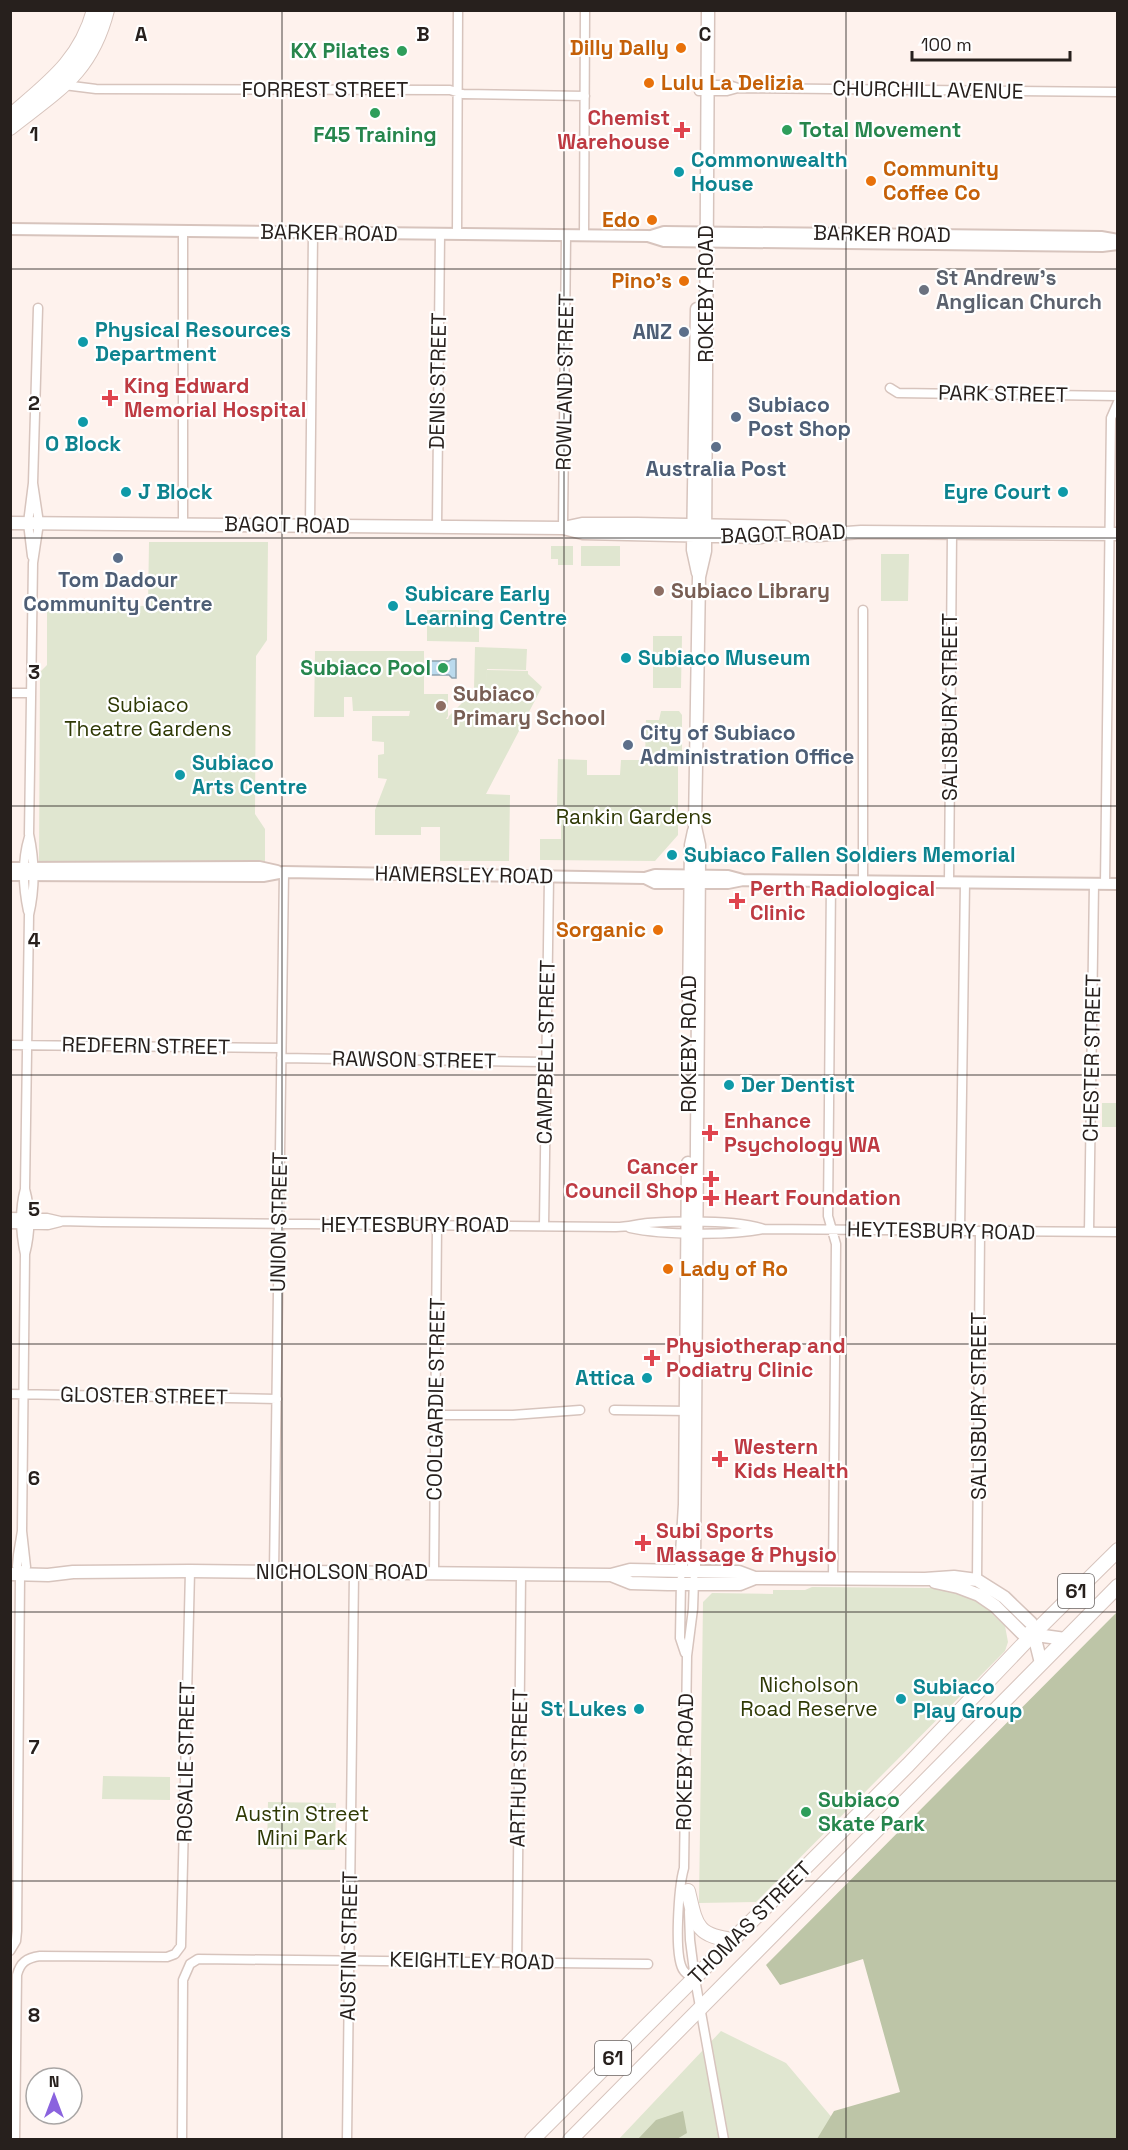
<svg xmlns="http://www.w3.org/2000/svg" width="1128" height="2150" font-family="'Space Grotesk',sans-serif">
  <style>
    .green { fill: #e0e6d0 }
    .forest { fill: #bdc5a7 }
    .water { fill: #bbdaed; stroke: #8fa2af; stroke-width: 1.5 }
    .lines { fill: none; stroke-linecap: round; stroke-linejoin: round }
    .minor-casing { stroke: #d7c4bd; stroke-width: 11 }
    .tertiary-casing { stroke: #d7c4bd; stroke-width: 14 }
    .secondary-casing { stroke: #d7c4bd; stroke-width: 15 }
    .primary-casing { stroke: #d7c4bd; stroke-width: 16 }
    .minor { stroke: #fff; stroke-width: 8 }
    .tertiary { stroke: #fff; stroke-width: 10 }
    .secondary { stroke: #fff; stroke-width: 12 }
    .primary { stroke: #fff; stroke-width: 14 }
    .grid { fill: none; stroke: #27201d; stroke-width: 1.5; stroke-opacity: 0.55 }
    .food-dot { fill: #e8710a; stroke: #fff; stroke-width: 2 }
    .leisure-dot { fill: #2e9e5b; stroke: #fff; stroke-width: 2 }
    .health-dot { fill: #e0444e; stroke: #fff; stroke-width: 2 }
    .culture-dot { fill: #0f9aa8; stroke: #fff; stroke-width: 2 }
    .worship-dot { fill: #6b7280; stroke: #fff; stroke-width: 2 }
    .service-dot { fill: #5c6f8a; stroke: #fff; stroke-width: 2 }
    .education-dot { fill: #8d6e63; stroke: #fff; stroke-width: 2 }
    .labels { text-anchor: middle; stroke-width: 4.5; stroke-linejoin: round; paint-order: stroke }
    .shield { fill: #fff; stroke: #686361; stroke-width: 1.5 }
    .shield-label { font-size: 20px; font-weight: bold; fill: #27201d }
    .food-label { font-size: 21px; font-weight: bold; fill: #c56008; stroke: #fff; text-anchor: end }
    .leisure-label { font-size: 21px; font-weight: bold; fill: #27864d; stroke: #fff; text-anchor: end }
    .street-label { font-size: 21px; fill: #27201d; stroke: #fff }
    .health-label { font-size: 21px; font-weight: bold; fill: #be3a42; stroke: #fff; text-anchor: start }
    .culture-label { font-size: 21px; font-weight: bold; fill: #0d838f; stroke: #fff; text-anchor: start }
    .worship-label { font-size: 21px; font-weight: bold; fill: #5b616d; stroke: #fff; text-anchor: start }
    .service-label { font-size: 21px; font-weight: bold; fill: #4e5e75; stroke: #fff; text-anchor: start }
    .education-label { font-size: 21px; font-weight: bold; fill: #785e54; stroke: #fff; text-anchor: start }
    .park-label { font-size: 21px; fill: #2f3905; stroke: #fff }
    .grid-label { font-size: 20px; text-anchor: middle; font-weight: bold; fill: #27201d; stroke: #fff; stroke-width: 4.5; stroke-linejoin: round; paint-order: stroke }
  </style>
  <rect width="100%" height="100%" fill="#fef2ed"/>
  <path class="green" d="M149 542H268L267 640 256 656 255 814 265 829V863L39 861 40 672 47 665V605L148 606Z
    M573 546V565H558V559H551V546Z
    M581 546H620V566H581Z
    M881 554H909L908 601H881Z
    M427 610H479V642L427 641Z
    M653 636H682L681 688H653Z
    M475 647 527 649 526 670 487 669 486 689 487 670 528 671V674L542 687 486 794 510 795 509 861H440V827H421V835H375V810L387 779 378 778V755L384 754V742L372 741V716H409L410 711H353L352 697H344V717H314L315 651H424V694H448V716L446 719H448L449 716 476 689 474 688Z
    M661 711H679L682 715V752L678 753V835L655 861 540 860V839H561V807L557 806 558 759 587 760V775H620L621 760H645L646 720H659Z
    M1102 1103H1117V1127H1102Z
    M812 1587 938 1588 969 1596 981 1603 1005 1626 1008 1642 1005 1651 756 1902 699 1903 703 1602 712 1593 773 1594V1590H805Z
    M103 1776 170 1777V1800L102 1799Z
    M268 1802 336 1803 335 1850 267 1849Z
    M721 2031 786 2063 839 2126 842 2140H618Z"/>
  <path class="forest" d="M1117 1612V2139H817L834 2111 900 2092 863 1959 780 1985 766 1965Z
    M683 2111 687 2133 677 2139H638L656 2120Z"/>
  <path class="water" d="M452 659H456V678H452L449 675H430V661H449Z"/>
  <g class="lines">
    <g class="minor-casing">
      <path id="minor" d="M64 85 96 89 450 90 463 94 585 96
        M704 85H729L738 88
        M699 91H727L738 88 1118 92
        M457 234 458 10
        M584 236 585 10
        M890 388 898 393 1118 396
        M183 524V231
        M310 525 313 233
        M437 527 440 234
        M563 528 566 236
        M32 556 28 523 33 483 38 308
        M10 693H31
        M831 881 828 1216 836 1244 833 1579
        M863 882V610
        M949 882 952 533
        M1105 884 1111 418 1118 402
        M28 911C23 887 22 860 29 837
        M10 1045 281 1048
        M281 1058 546 1062
        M10 1217 47 1218 60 1221 102 1222 616 1227C627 1227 637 1224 648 1223 682 1221 732 1219 764 1229
        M10 1224 48 1225 60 1222
        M544 1226 549 877
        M630 1228C662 1235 731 1236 764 1229L1118 1232
        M960 1231 965 882
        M1089 1232 1094 883
        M25 1254C31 1231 31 1211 25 1189L29 915C35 889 35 861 29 834L33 563 39 523 33 483
        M10 1394 277 1399
        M614 1410 690 1411
        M435 1415H513L580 1410
        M274 1572 284 872
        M434 1573 437 1225
        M20 1575 26 1567 22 1531 25 1254C20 1231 19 1211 25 1189
        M681 1580 680 1638 685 1653
        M694 1580 693 1609 687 1656 684 1868C679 1885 673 1958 684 1971 686 1974 692 1977 695 1979
        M977 1580 980 1231
        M689 1912 690 1940 695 1979 724 2140
        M10 1951 16 1941 17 1931 20 1575 17 1566 18 1555 22 1531
        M517 1962 521 1574
        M15 2140 17 1975C20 1963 26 1958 40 1956L167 1957 175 1954 181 1946 190 1571
        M182 2140 183 1980 190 1964 198 1959 648 1964
        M347 2140 354 1573"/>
    </g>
    <g class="tertiary-casing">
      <path id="tertiary" d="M10 229 648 236 664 241 1102 246 1118 244
        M651 236 664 232 1101 237 1118 240
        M10 868 259 867 277 871
        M10 875 263 876 284 872 645 878 655 875 728 876 743 880
        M645 878 655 883H728L743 880 1118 884"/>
    </g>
    <g class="secondary-casing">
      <path id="secondary" d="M697 309 693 550 698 573
        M10 523 563 528 583 533 761 537 772 534 818 535 861 532 1118 534
        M568 527 582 524H637L785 527
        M689 1008 691 845 694 831
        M681 1571 685 1504 688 1163
        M694 1571 699 858V845L695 827 699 577 705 551 708 10
        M10 1574 48 1575 73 1572 190 1571 611 1575 630 1570 739 1572 755 1578 925 1579 954 1577 977 1580 1004 1597 1031 1623 1041 1663
        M611 1575 631 1583 668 1584H740L755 1578
        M935 1582 958 1587 979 1595 995 1606 1022 1633 1065 1639"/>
    </g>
    <g class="primary-casing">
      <path id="primary" d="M10 116C48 83 80 61 94 10
        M10 128C58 90 91 73 107 10
        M688 1891C696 1925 696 1936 734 1940
        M532 2140 908 1765 1034 1633 1118 1550
        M570 2140 1118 1586"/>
    </g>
    <use href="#minor" class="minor"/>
    <use href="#tertiary" class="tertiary"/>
    <use href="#secondary" class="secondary"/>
    <use href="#primary" class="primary"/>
  </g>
  <path class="grid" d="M282 10V2140M564 10V2140M846 10V2140M10 269H1118M10 538H1118M10 806H1118M10 1075H1118M10 1344H1118M10 1612H1118M10 1881H1118"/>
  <g class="food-dot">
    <circle cx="681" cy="48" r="6"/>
    <circle cx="649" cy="83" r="6"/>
    <circle cx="871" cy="181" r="6"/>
    <circle cx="652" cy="220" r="6"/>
    <circle cx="684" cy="281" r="6"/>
    <circle cx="658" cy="930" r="6"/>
    <circle cx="668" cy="1269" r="6"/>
  </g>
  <g class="leisure-dot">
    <circle cx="402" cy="51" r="6"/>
    <circle cx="375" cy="113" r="6"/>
    <circle cx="787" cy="130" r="6"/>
    <circle cx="443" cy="668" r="6"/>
    <circle cx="806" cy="1812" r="6"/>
  </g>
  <g class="health-dot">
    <path d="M679 121h6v6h6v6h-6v6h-6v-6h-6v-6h6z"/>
    <path d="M107 389h6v6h6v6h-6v6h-6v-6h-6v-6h6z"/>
    <path d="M734 892h6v6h6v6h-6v6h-6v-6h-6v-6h6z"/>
    <path d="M707 1124h6v6h6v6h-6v6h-6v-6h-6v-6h6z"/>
    <path d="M708 1170h6v6h6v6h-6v6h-6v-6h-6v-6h6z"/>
    <path d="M708 1189h6v6h6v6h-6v6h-6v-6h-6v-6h6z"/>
    <path d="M649 1349h6v6h6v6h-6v6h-6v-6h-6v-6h6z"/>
    <path d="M717 1450h6v6h6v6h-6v6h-6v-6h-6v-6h6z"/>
    <path d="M640 1534h6v6h6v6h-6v6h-6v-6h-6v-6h6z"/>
  </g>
  <g class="culture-dot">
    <circle cx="679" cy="172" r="6"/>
    <circle cx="83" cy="342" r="6"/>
    <circle cx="83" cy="422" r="6"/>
    <circle cx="126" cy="492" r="6"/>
    <circle cx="1063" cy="492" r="6"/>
    <circle cx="393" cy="606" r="6"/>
    <circle cx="626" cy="658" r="6"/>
    <circle cx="180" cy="775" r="6"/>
    <circle cx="672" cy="855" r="6"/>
    <circle cx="729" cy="1085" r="6"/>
    <circle cx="647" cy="1378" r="6"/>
    <circle cx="901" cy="1699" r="6"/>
    <circle cx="639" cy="1709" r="6"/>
  </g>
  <circle class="worship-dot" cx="924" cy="290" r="6"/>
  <g class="service-dot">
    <circle cx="684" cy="332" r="6"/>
    <circle cx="736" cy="417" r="6"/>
    <circle cx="716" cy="447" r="6"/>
    <circle cx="118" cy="558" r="6"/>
    <circle cx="628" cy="745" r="6"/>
  </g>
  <g class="education-dot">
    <circle cx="659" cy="591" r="6"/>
    <circle cx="441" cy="706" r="6"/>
  </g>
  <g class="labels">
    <g class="shield">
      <rect x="1058" y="1574" width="36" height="34" rx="4.5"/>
      <rect x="595" y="2041" width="36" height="34" rx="4.5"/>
    </g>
    <g class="shield-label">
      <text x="1076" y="1598">61</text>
      <text x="613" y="2065">61</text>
    </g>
    <g class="food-label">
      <text x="669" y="55">Dilly Dally</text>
      <text x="661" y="90" text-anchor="start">Lulu La Delizia</text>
      <text x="883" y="176" text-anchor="start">Community<tspan x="883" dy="24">Coffee Co</tspan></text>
      <text x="640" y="227">Edo</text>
      <text x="672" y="288">Pino's</text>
      <text x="646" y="937">Sorganic</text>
      <text x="680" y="1276" text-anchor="start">Lady of Ro</text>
    </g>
    <g class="leisure-label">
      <text x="390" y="58">KX Pilates</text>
      <text x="799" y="137" text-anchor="start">Total Movement</text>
      <text x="375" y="142" text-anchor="middle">F45 Training</text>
      <text x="431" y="675">Subiaco Pool</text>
      <text x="818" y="1807" text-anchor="start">Subiaco<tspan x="818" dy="24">Skate Park</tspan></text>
    </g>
    <g class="street-label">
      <text x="325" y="97">FORREST STREET</text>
      <text transform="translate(928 90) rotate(1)" y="7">CHURCHILL AVENUE</text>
      <text transform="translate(329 233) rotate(1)" y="7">BARKER ROAD</text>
      <text transform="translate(882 234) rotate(1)" y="7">BARKER ROAD</text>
      <text transform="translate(706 294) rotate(-90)" y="7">ROKEBY ROAD</text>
      <text transform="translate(438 381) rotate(-89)" y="7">DENIS STREET</text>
      <text transform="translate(565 382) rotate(-89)" y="7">ROWLAND STREET</text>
      <text transform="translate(1003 394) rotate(1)" y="7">PARK STREET</text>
      <text transform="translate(287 525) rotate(1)" y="7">BAGOT ROAD</text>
      <text transform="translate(783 534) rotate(-2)" y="7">BAGOT ROAD</text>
      <text transform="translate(950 707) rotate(-90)" y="7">SALISBURY STREET</text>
      <text transform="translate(464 875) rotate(1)" y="7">HAMERSLEY ROAD</text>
      <text transform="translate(689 1044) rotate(-90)" y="7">ROKEBY ROAD</text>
      <text transform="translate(146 1046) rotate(1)" y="7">REDFERN STREET</text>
      <text transform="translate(546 1052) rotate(-89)" y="7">CAMPBELL STREET</text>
      <text transform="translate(1092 1058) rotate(-89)" y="7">CHESTER STREET</text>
      <text transform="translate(414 1060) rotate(1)" y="7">RAWSON STREET</text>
      <text transform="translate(279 1222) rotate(-89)" y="7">UNION STREET</text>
      <text x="415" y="1232">HEYTESBURY ROAD</text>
      <text transform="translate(941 1231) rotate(1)" y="7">HEYTESBURY ROAD</text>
      <text transform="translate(144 1396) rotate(1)" y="7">GLOSTER STREET</text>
      <text transform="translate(436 1399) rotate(-89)" y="7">COOLGARDIE STREET</text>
      <text transform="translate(979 1406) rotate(-90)" y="7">SALISBURY STREET</text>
      <text x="342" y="1579">NICHOLSON ROAD</text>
      <text transform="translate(186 1762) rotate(-89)" y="7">ROSALIE STREET</text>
      <text transform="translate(685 1762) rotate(-89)" y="7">ROKEBY ROAD</text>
      <text transform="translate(519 1768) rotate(-89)" y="7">ARTHUR STREET</text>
      <text transform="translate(750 1923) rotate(-45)" y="7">THOMAS STREET</text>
      <text transform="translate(349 1946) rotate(-89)" y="7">AUSTIN STREET</text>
      <text transform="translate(472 1961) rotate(1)" y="7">KEIGHTLEY ROAD</text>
    </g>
    <g class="health-label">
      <text x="670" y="125" text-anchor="end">Chemist<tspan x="670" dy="24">Warehouse</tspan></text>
      <text x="124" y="393">King Edward<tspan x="124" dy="24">Memorial Hospital</tspan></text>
      <text x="750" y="896">Perth Radiological<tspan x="750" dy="24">Clinic</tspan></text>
      <text x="724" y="1128">Enhance<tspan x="724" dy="24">Psychology WA</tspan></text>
      <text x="698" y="1174" text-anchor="end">Cancer<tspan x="698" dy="24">Council Shop</tspan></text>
      <text x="724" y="1205">Heart Foundation</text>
      <text x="666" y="1353">Physiotherap and<tspan x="666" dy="24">Podiatry Clinic</tspan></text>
      <text x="734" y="1454">Western<tspan x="734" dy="24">Kids Health</tspan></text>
      <text x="656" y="1538">Subi Sports<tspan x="656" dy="24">Massage &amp; Physio</tspan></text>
    </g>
    <g class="culture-label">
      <text x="691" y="167">Commonwealth<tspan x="691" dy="24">House</tspan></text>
      <text x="95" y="337">Physical Resources<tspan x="95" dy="24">Department</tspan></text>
      <text x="83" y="451" text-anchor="middle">O Block</text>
      <text x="138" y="499">J Block</text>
      <text x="1051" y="499" text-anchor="end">Eyre Court</text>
      <text x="405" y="601">Subicare Early<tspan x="405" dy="24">Learning Centre</tspan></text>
      <text x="638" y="665">Subiaco Museum</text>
      <text x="192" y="770">Subiaco<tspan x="192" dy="24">Arts Centre</tspan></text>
      <text x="684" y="862">Subiaco Fallen Soldiers Memorial</text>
      <text x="741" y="1092">Der Dentist</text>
      <text x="635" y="1385" text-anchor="end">Attica</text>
      <text x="913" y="1694">Subiaco<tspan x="913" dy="24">Play Group</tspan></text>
      <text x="627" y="1716" text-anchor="end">St Lukes</text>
    </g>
    <g class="worship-label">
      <text x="936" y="285">St Andrew's<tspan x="936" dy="24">Anglican Church</tspan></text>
    </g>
    <g class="service-label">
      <text x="672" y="339" text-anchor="end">ANZ</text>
      <text x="748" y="412">Subiaco<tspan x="748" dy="24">Post Shop</tspan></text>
      <text x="716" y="476" text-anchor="middle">Australia Post</text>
      <text x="118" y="587" text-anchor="middle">Tom Dadour<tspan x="118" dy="24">Community Centre</tspan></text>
      <text x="640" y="740">City of Subiaco<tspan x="640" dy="24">Administration Office</tspan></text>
    </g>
    <g class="education-label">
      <text x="671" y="598">Subiaco Library</text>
      <text x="453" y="701">Subiaco<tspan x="453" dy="24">Primary School</tspan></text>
    </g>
    <g class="park-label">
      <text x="148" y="712">Subiaco<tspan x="148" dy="24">Theatre Gardens</tspan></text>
      <text x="634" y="824">Rankin Gardens</text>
      <text x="809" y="1692">Nicholson<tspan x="809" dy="24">Road Reserve</tspan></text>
      <text x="302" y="1821">Austin Street<tspan x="302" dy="24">Mini Park</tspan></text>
    </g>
  </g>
  <g class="grid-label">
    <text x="141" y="41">A</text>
    <text x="423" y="41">B</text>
    <text x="705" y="41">C</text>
    <text x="34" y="141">1</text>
    <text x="34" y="410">2</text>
    <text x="34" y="679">3</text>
    <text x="34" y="947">4</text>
    <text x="34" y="1216">5</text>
    <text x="34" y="1485">6</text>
    <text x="34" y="1754">7</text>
    <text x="34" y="2022">8</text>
  </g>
  <rect width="1128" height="2150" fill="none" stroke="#27201d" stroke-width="24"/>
  <g transform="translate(54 2096)"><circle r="28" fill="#ffffff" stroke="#a9a6a5" stroke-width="1.5"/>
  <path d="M0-4.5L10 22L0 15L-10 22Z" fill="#8a63de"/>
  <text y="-9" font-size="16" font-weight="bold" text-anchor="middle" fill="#27201d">N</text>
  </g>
  <path d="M912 51v9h158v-9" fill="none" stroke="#27201d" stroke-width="3"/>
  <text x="921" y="51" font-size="18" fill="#27201d" stroke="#ffffff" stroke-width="4.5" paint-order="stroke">100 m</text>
</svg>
